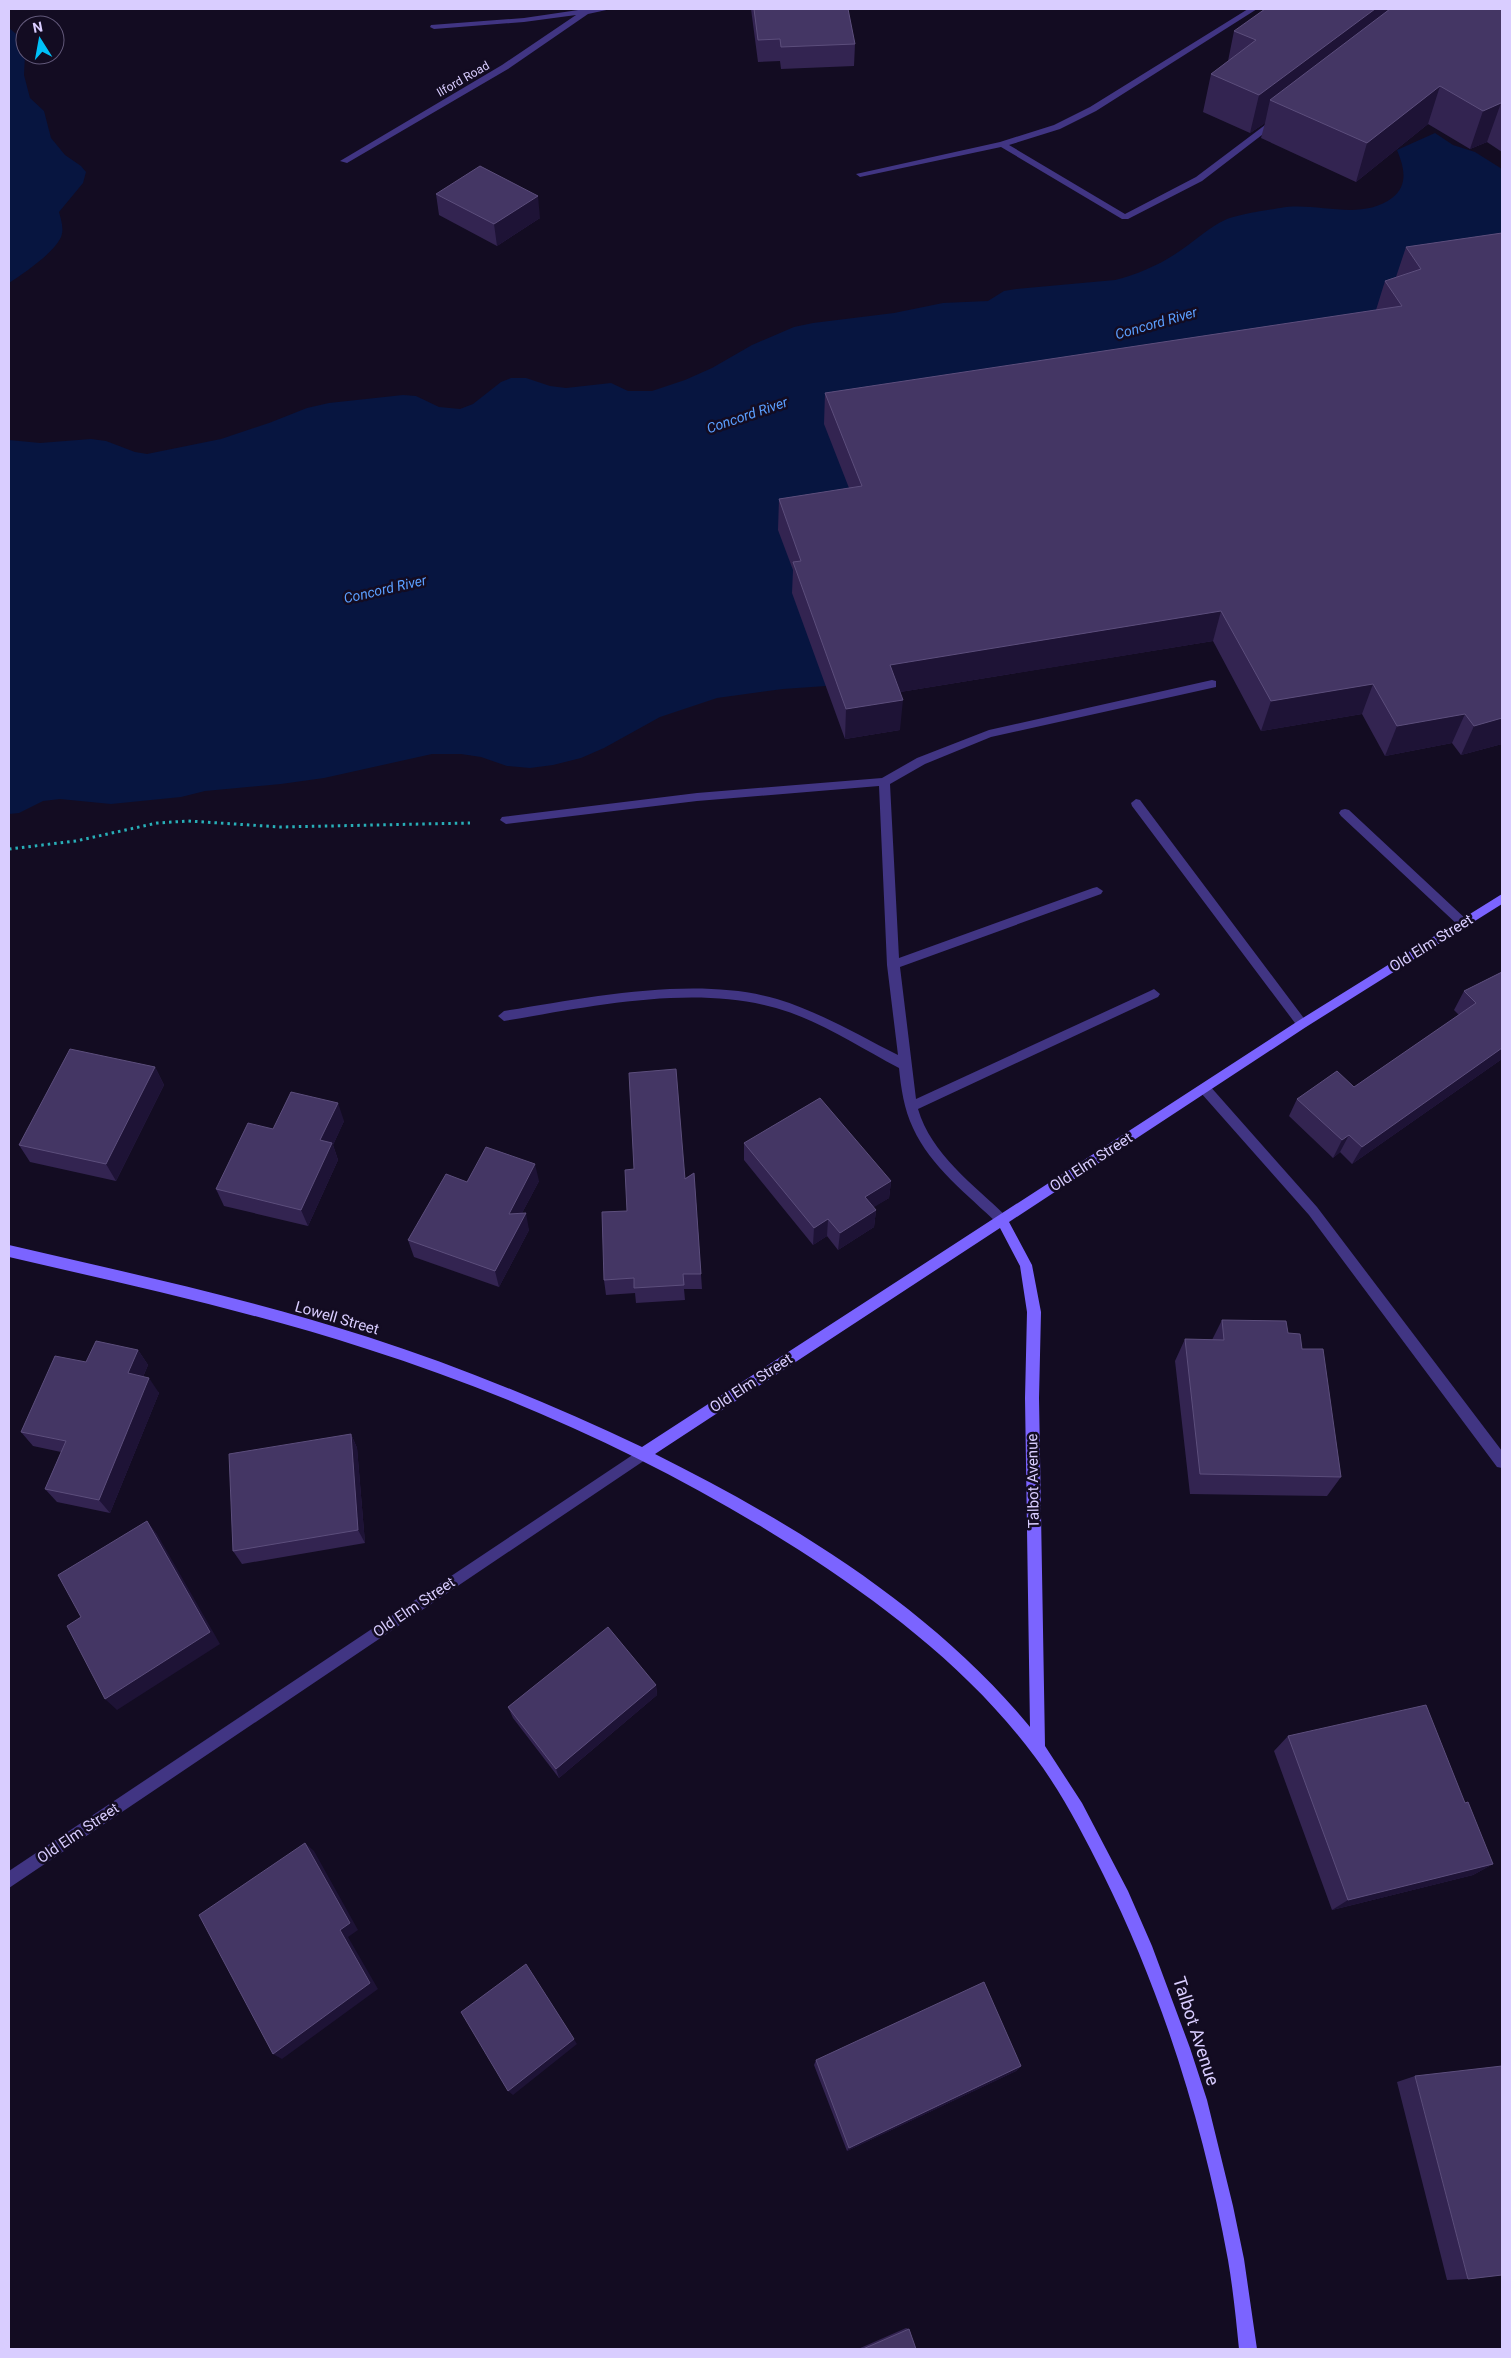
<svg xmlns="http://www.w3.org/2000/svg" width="1511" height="2358" font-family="Roboto,sans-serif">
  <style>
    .water { fill: #071540 }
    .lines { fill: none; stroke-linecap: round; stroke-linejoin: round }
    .path { stroke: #28afb8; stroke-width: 3; stroke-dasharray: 2.5 4; stroke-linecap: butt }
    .lane { fill: #413583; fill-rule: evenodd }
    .street { fill: #413583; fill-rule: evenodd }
    .secondary { fill: #7b64ff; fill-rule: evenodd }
    .wall { fill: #332451 }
    .shaded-wall { fill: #1e1336 }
    .building { fill: #443664; stroke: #5c4e7c }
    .labels { text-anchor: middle; stroke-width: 5; stroke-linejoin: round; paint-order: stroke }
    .far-street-label { font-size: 12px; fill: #d9cdff; stroke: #130c22 }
    .far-water-label { font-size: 14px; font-style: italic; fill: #5b9fff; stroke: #130c22 }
    .street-label { font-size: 15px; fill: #d9cdff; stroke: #130c22 }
    .near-street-label { font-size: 18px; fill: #d9cdff; stroke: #130c22 }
  </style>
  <rect width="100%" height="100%" fill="#130c22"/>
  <path class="water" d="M9 28 21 38 25 54 24 75 30 98 44 111 51 138 65 155 81 166 86 172 83 183 59 212C61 220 65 230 60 239 51 255 24 273 9 283Z
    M1435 133 1453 145 1475 152 1502 169V251L1410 301 860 517 801 592 826 686 783 689 717 698 660 717 604 748 581 758 553 765 530 768 507 766 481 757 461 754H432L324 778 281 784 205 791 181 797 111 804 60 799 43 801 19 813 9 814V440L40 443 91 439 106 441 135 452 147 454 221 439 269 423 307 408 329 403 403 395 416 396 439 407 460 409 473 404 501 382 511 378H526L550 386 566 388 611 383 628 391H652L685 380 712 368 752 345 794 327 813 323 894 313 943 303 988 301 1004 291 1016 289 1115 280C1139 274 1164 263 1184 248 1197 239 1210 227 1225 220 1234 215 1268 210 1280 208 1316 201 1360 222 1392 198 1409 185 1404 167 1397 150Z"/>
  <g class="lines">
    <path class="path" d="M9 849 76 841 157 823 188 821 281 827 470 823"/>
    <path class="lane" d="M1248 9H1257L1096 111 1060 129 1009 145 1125 214 1196 177 1273 119 1280 121 1202 181 1128 219H1122L1001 147 860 177 856 174 1000 142 1054 125 1090 107Z
      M1212 680 1216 681V687L991 737 925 764 890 784 899 958 1093 888 1097 887 1103 891 1101 894 900 967 916 1099 1150 991 1154 989 1160 994 1158 997 918 1109C931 1154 974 1185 1006 1216L1008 1220 1006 1224 1002 1226 998 1224C968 1195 930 1166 913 1128 904 1109 901 1088 899 1068 859 1047 819 1020 776 1008 691 984 589 1007 504 1021L498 1016 504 1011C587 998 695 975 777 999 820 1012 858 1035 898 1055L887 965 879 786 697 801 506 824 500 820 502 817 697 793 882 778 917 758 989 730Z
      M1136 799 1140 800 1306 1021 1308 1024 1306 1027H1298L1132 806 1131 803Z
      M1345 809 1349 810 1467 920 1469 923 1467 926H1459L1341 816 1339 813 1341 810Z
      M1205 1084 1209 1085 1317 1207 1502 1451V1468L1497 1467 1309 1215 1201 1093 1199 1089 1201 1085Z"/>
    <path class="street" d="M585 9H611L588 14 508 69 347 163 340 161 502 65 576 15 524 22 434 29 430 27 431 25 524 18Z
      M643 1448 648 1450 650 1454 648 1458 9 1888V1871Z"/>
    <path class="secondary" d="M1502 894V904L1306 1027 1009 1222 1032 1265 1041 1312 1039 1398 1045 1746 1082 1803 1128 1891 1152 1946 1190 2048 1207 2100 1233 2206 1244 2259 1257 2349H1239C1236 2319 1233 2289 1228 2260 1204 2127 1163 1995 1103 1874 1083 1834 1062 1793 1035 1757 973 1673 887 1607 799 1550 666 1465 518 1397 367 1349 250 1311 129 1285 9 1257V1245C129 1273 251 1299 368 1337 461 1367 553 1405 642 1447L1298 1021ZM1000 1228 1020 1266 1027 1312 1025 1398 1030 1727C931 1607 793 1523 655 1454Z"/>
  </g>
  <path class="wall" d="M751 9H848L855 44 854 66 781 69 780 61 758 62Z
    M1502 9V152L1487 142 1470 149 1428 124 1356 182 1261 138 1265 123 1250 133 1203 112 1211 74 1228 61 1234 31Z
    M436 194 540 218 497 246 439 215Z
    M1502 233V744L1461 755 1452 743 1385 756 1362 714 1261 731 1213 641 900 692V730L845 739 792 593 793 570 778 530 779 499 849 488 824 424 825 393 1376 310 1385 281 1396 277 1406 247Z
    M1502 972V1059L1352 1164 1340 1152 1333 1158 1289 1116 1297 1099 1354 1087 1459 1015 1454 1010 1464 991Z
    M155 1067 164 1085 116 1181 30 1162 19 1145Z
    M344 1121 333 1145 338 1160 308 1226 224 1206 216 1189 273 1129Z
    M744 1143 891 1181 889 1198 873 1207 876 1210 874 1227 838 1250 827 1236 813 1245 744 1160Z
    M694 1173 702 1289H684L685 1300 636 1303 635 1293 606 1295 604 1280 627 1211Z
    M539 1181 522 1213 529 1230 499 1287 414 1257 408 1240 467 1182Z
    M1222 1320 1288 1333 1302 1349 1341 1477 1327 1496 1190 1494 1175 1361 1185 1339 1212 1340Z
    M138 1350 148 1365 143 1377 159 1393 110 1513 57 1502 45 1489 61 1452 33 1446 21 1432 86 1362Z
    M351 1434 357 1448 365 1543 242 1564 233 1551Z
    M656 1685 657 1695 559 1778 513 1718 508 1707Z
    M1288 1736 1465 1803 1493 1864 1473 1875 1332 1910 1274 1751Z
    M816 2060 1021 2066 1016 2071 847 2151 814 2065Z
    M1415 2076 1468 2279 1447 2280 1397 2082Z
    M906 2328 909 2329 916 2349H858Z"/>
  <path class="shaded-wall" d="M1375 9H1413L1270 100 1265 123 1250 133 1259 95Z
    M1440 86 1428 124 1356 182 1367 143Z
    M1501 103 1487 142 1470 149 1483 111Z
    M538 196 540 218 497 246 494 224Z
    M1221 611 1213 641 888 694 890 665Z
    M1373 684 1362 714 1261 731 1271 701Z
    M903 700 900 730 845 739 846 709Z
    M1465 714 1452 743 1385 756 1397 726Z
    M1502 718V744L1461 755 1474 726Z
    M1502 1048V1059L1352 1164 1362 1147Z
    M155 1067 164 1085 116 1181 106 1164Z
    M338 1103 344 1121 333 1145 338 1160 308 1226 301 1210 320 1140Z
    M1349 1135 1340 1152 1333 1158 1342 1140Z
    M535 1164 539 1181 513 1230 509 1214Z
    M891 1181 889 1198 863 1214 865 1197Z
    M876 1210 874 1227 838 1250 840 1233Z
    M526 1213 529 1230 499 1287 495 1271Z
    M828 1219 827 1236 813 1245 814 1228Z
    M138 1350 148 1365 138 1388 128 1373Z
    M149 1378 159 1393 110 1513 99 1500Z
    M351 1434 357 1448 365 1543 358 1530Z
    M147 1521 157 1534 220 1644 117 1710 105 1699Z
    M656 1685 657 1695 559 1778 556 1769Z
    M305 1843 314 1851 358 1930 348 1937 378 1989 282 2059 273 2054 340 1930Z
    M1493 1864 1473 1875 1332 1910 1348 1900Z
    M530 1970 577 2044 513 2095 508 2091Z
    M1021 2066 1016 2071 847 2151 849 2148Z"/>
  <path class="building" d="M754 9H848L855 44 781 47 780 39 758 40Z
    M1265 9H1375L1259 95 1211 74 1256 40 1234 31Z
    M1390 9H1502V104L1501 103 1483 111 1440 86 1367 143 1270 100Z
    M480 166 538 196 494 224 436 194Z
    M1502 233V718L1474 726 1465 714 1397 726 1373 684 1271 701 1221 611 890 665 903 700 846 709 793 562 801 561 779 499 862 486 825 393 1402 306 1385 281 1421 269 1406 247Z
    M1502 972V1048L1362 1147 1349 1135 1342 1140 1297 1099 1337 1071 1354 1087 1476 1003 1464 991Z
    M70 1049 155 1067 106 1164 19 1145Z
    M676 1069 685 1179 694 1173 701 1274H683L684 1285 634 1288V1278L604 1280 602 1212 627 1211 625 1170 634 1169 629 1073Z
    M291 1092 338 1103 320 1140 332 1143 301 1210 216 1189 248 1123 273 1129Z
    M820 1098 891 1181 865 1197 876 1210 840 1233 828 1219 814 1228 744 1143Z
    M486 1147 535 1164 509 1214 526 1213 495 1271 408 1240 446 1174 467 1182Z
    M1222 1320 1286 1321 1288 1333 1300 1334 1302 1349H1323L1341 1477 1200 1474 1185 1339 1224 1340Z
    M96 1341 138 1350 128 1373 149 1378 99 1500 45 1489 66 1441 21 1432 55 1356 86 1362Z
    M351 1434 358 1530 233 1551 229 1454Z
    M147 1521 210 1632 105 1699 67 1626 81 1617 58 1575Z
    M608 1627 656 1685 556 1769 508 1707Z
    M1426 1705 1465 1803 1468 1802 1493 1864 1348 1900 1288 1736Z
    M305 1843 350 1923 340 1930 370 1983 273 2054 199 1915Z
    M526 1964 574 2039 508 2091 461 2012Z
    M984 1982 1021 2066 849 2148 816 2060Z
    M1502 2066V2275L1468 2279 1415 2076Z
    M909 2329 916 2349H863Z"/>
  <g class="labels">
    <g class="far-street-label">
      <text transform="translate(463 79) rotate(-30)" y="4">Ilford Road</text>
    </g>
    <g class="far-water-label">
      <text transform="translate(1156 323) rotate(-16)" y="5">Concord River</text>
      <text transform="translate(747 415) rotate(-19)" y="5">Concord River</text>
      <text transform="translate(385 589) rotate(-13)" y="5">Concord River</text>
    </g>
    <g class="street-label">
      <text transform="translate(1431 943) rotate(-32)" y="5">Old Elm Street</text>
      <text transform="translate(1091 1162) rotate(-33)" y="5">Old Elm Street</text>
      <text transform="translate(337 1318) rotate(16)" y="5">Lowell Street</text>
      <text transform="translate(751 1383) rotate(-33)" y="5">Old Elm Street</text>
      <text transform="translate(1033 1481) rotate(-91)" y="5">Talbot Avenue</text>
      <text transform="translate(414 1607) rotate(-34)" y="5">Old Elm Street</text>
      <text transform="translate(78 1833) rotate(-34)" y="5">Old Elm Street</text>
    </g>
    <g class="near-street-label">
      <text transform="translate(1196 2031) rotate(72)" y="6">Talbot Avenue</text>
    </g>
  </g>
  <rect width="1511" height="2358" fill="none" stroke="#d9cdff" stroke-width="20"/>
  <g transform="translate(40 40) rotate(349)"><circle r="24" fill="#130c22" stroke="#62597a"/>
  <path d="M0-4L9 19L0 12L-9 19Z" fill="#00c1f8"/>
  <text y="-8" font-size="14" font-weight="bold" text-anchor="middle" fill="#d9cdff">N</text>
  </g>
</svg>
